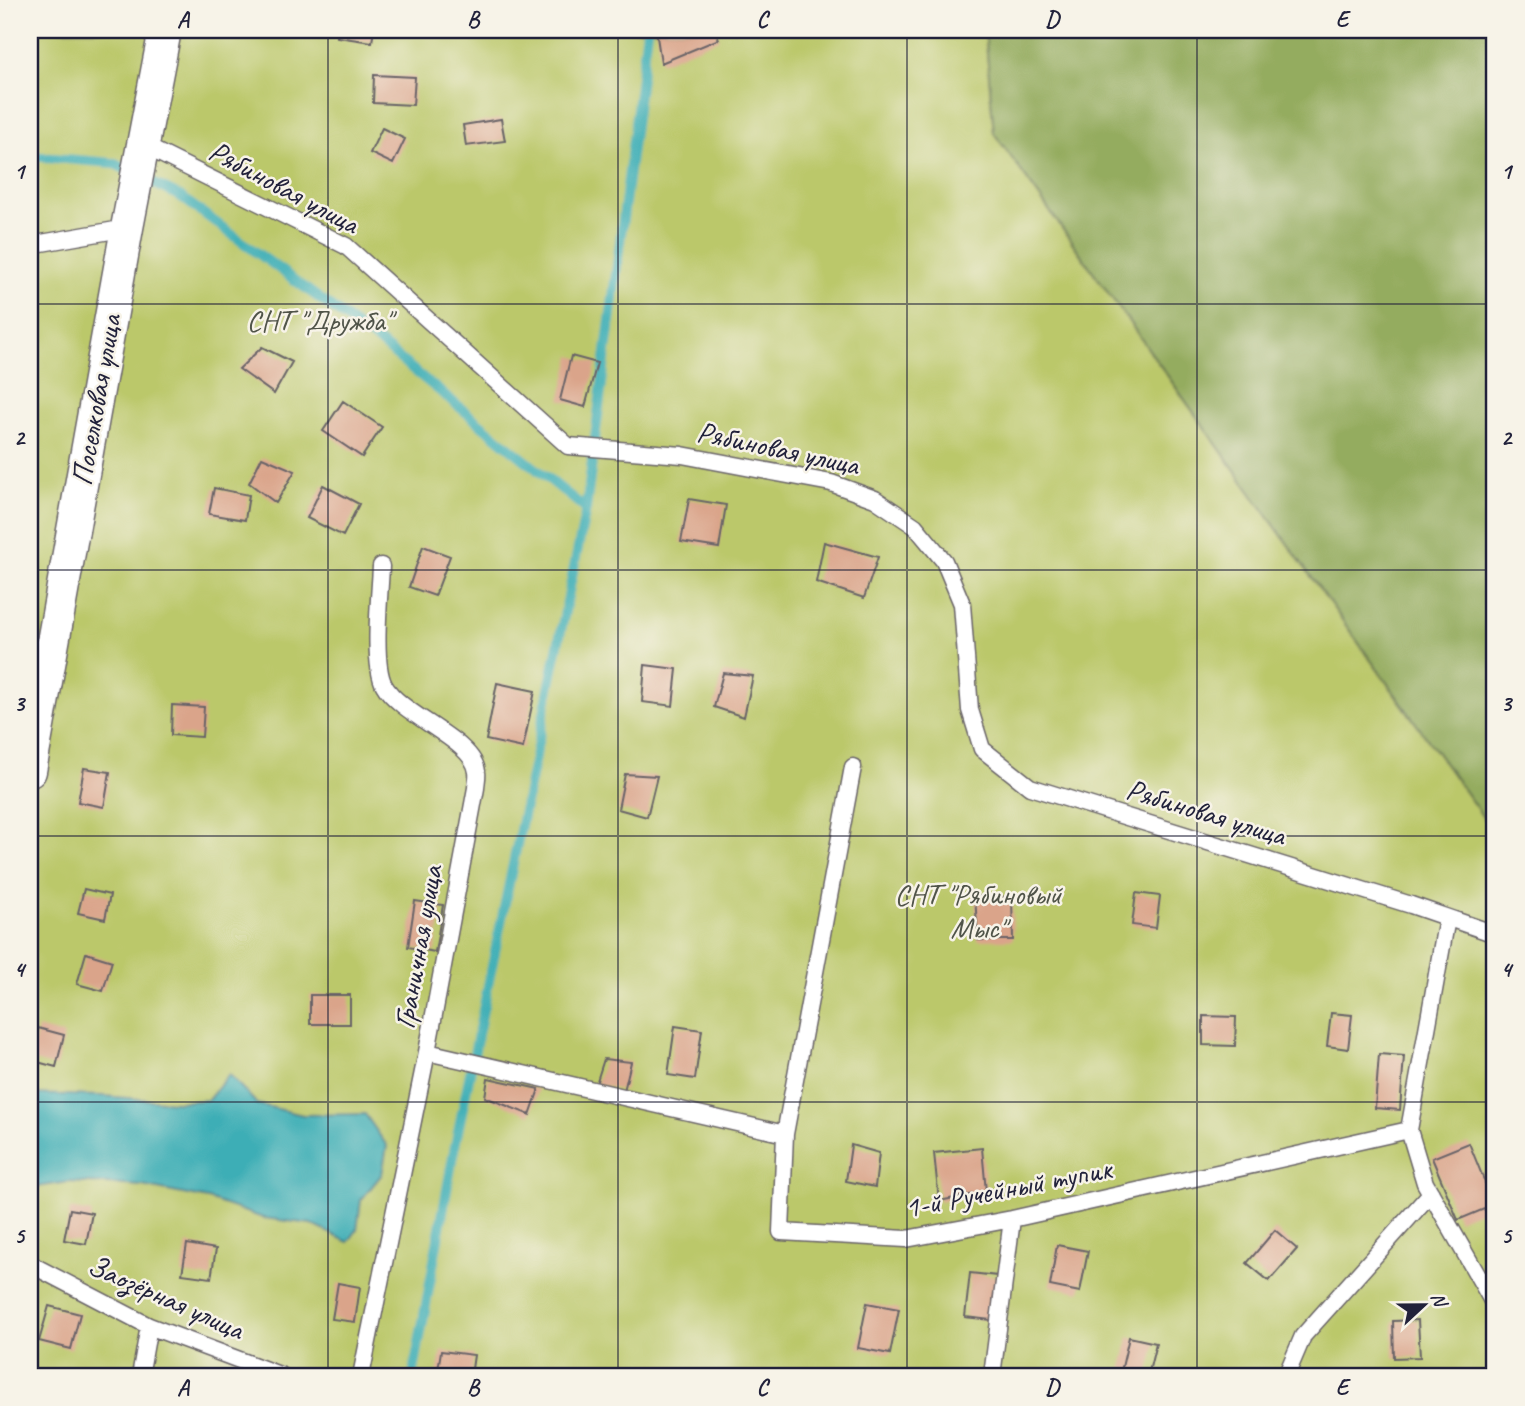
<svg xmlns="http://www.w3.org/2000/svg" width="1525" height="1406" font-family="Caveat,sans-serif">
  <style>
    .green { fill: #bbc86a; stroke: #6e7552; stroke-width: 2 }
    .forest { fill: #94ac5e; stroke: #5b674c; stroke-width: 2 }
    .water { fill: #3caeb6; stroke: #2f6878; stroke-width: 2 }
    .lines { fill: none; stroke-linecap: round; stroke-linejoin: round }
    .stream { stroke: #3caeb6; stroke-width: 10 }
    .building { fill: #daa48a }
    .lane-casing { stroke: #696468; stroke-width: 19 }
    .street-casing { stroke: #696468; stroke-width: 35 }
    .lane { stroke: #fff; stroke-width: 16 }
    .street { stroke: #fff; stroke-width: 32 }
    .grid { fill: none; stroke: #22223b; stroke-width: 2; stroke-opacity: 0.55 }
    .labels { text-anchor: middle; stroke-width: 5; stroke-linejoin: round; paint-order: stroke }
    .street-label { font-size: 30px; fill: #22223b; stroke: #f7f3e8 }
    .park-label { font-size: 30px; fill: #505449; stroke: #f7f3e8 }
    .neatline { fill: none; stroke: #22223b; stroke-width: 2.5 }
    .grid-label { font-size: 23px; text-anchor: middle; font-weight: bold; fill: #22223b }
  </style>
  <rect width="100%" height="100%" fill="#f7f3e8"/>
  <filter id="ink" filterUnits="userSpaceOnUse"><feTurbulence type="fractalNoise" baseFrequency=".0143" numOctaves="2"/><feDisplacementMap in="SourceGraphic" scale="14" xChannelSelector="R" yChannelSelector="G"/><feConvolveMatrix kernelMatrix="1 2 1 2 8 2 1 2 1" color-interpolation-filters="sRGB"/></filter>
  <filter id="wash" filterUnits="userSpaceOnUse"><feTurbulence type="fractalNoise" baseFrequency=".00686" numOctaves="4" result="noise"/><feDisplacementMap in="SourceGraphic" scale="28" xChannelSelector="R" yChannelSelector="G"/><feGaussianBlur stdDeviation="1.57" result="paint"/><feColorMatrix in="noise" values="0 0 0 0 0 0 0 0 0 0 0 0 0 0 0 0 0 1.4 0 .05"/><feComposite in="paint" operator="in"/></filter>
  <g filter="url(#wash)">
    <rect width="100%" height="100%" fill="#ecdfbd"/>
    <path class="green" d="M30 30H985L994 133 1488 824H1495V1376H30Z"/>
    <path class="forest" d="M985 30H1495V824H1488L994 133Z"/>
    <path class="water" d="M229 1074 257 1104 303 1115 365 1114 387 1146 382 1174 361 1200 357 1230 348 1242 311 1224 263 1218 208 1199 142 1186 69 1182 30 1188V1094L104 1096 175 1102 208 1100Z"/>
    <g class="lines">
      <path class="stream" d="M30 156 113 163 181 197 380 343 586 509
        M413 1376 454 1151 586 509 647 30"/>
    </g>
    <g id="blocks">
      <path class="building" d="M338 30H374L372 42 337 37Z
        M656 30H715L719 39 661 63Z
        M374 75 415 77 413 105 373 103Z
        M501 119 505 141 466 146 463 125Z
        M382 128 405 139 393 164 370 153Z
        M262 347 292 362 274 394 239 369Z
        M571 356 597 363 585 407 560 400Z
        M343 401 382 427 362 457 323 431Z
        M262 457 295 471 276 503 249 483Z
        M323 485 359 504 343 536 307 518Z
        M214 488 249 495 245 520 209 514Z
        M689 499 726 505 719 548 681 542Z
        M824 542 878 557 864 598 816 582Z
        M423 546 450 556 435 596 409 587Z
        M645 665 677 669 673 706 642 702Z
        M723 673 753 676 744 717 714 707Z
        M497 683 535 691 523 748 486 740Z
        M172 705 204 707 202 737 171 735Z
        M84 768 110 772 104 807 78 802Z
        M625 774 657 776 647 817 618 809Z
        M84 889 110 895 105 919 78 913Z
        M1136 893 1160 896 1156 928 1132 925Z
        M975 896 1012 897 1013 940H978Z
        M415 901 443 905 435 952 408 947Z
        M86 953 112 961 103 991 77 984Z
        M310 995H350V1024H310Z
        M1331 1013 1352 1015 1348 1049 1327 1046Z
        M1203 1016 1236 1017 1235 1046 1203 1045Z
        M675 1026 702 1030 695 1079 668 1075Z
        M38 1028 64 1035 56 1067 30 1060Z
        M1379 1054 1404 1056 1400 1110 1375 1108Z
        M604 1059 631 1062 624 1091 596 1084Z
        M488 1078 539 1089 530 1115 485 1097Z
        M1469 1143 1494 1205 1458 1220 1432 1158Z
        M851 1145 879 1153 875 1187 846 1181Z
        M982 1148 986 1192 939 1201 934 1153Z
        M70 1209 92 1213 86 1244 64 1240Z
        M1275 1230 1297 1249 1269 1281 1247 1263Z
        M187 1244 216 1249 211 1278 182 1274Z
        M1057 1245 1088 1251 1080 1292 1050 1286Z
        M970 1273 997 1276 991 1320 965 1317Z
        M338 1283 360 1287 355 1322 332 1319Z
        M867 1303 899 1309 890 1354 858 1348Z
        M49 1306 80 1314 71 1349 39 1341Z
        M1418 1320 1420 1357 1394 1358 1393 1321Z
        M1129 1337 1156 1343 1148 1376H1120Z
        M441 1351 474 1355 471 1376H437Z
        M551 1372 567 1375V1376H550Z"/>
    </g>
  </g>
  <g filter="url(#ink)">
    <use href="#blocks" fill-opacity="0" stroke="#696468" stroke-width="2"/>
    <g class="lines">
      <g class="lane-casing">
        <path id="lane" d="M143 145 346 246 568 446 682 455 831 483 875 499 915 526 944 561 962 604 970 710 982 749 1030 787 1411 905 1495 934
          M30 245 127 228
          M1447 918 1409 1130 1425 1183 1495 1306
          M427 1052 785 1134 781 1232 906 1239 1012 1219 1409 1130
          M785 1134 853 767
          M30 1264 149 1326 282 1376
          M140 1376 149 1326
          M361 1376 427 1052 476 788C476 783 478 777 477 772 474 740 401 716 384 685 372 663 380 593 381 566
          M992 1376 1012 1219
          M1286 1376 1303 1336 1431 1193"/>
      </g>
      <g class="street-casing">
        <path id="street" d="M30 771 127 228 165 30"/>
      </g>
      <use href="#lane" class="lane"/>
      <use href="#street" class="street"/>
    </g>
  </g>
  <path class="grid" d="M328 30V1376M618 30V1376M907 30V1376M1197 30V1376M30 304H1495M30 570H1495M30 836H1495M30 1102H1495"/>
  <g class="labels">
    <g class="street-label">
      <text transform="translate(284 187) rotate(28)" y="10">Рябиновая улица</text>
      <text transform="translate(96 400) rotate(-80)" y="10">Поселковая улица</text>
      <text transform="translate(778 448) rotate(12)" y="10">Рябиновая улица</text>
      <text transform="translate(1206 812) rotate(17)" y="10">Рябиновая улица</text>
      <text transform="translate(418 947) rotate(-80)" y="10">Граничная улица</text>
      <text transform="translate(1008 1188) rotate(-11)" y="10">1-й Ручейный тупик</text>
      <text transform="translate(166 1297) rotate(24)" y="10">Заозёрная улица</text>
    </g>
    <g class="park-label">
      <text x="319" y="330">СНТ "Дружба"</text>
      <text x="978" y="904">СНТ "Рябиновый<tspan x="978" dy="34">Мыс"</tspan></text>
    </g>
  </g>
  <rect width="1525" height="1406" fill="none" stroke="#f7f3e8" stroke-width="77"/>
  <g transform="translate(1424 1305) rotate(68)" stroke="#f7f3e8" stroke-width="5" paint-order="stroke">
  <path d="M0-5L12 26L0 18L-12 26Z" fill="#22223b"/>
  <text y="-10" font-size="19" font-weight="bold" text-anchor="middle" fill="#22223b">N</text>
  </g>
  <rect x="38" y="38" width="1448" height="1330" class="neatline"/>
  <g class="grid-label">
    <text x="183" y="27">A</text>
    <text x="473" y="27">B</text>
    <text x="762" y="27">C</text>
    <text x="1052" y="27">D</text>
    <text x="1342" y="27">E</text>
    <text x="19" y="179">1</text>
    <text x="1506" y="179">1</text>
    <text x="19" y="445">2</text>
    <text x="1506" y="445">2</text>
    <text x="19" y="711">3</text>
    <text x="1506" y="711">3</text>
    <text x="19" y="977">4</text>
    <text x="1506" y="977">4</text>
    <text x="19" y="1243">5</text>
    <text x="1506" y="1243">5</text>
    <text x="183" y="1395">A</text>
    <text x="473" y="1395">B</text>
    <text x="762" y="1395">C</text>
    <text x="1052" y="1395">D</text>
    <text x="1342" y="1395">E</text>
  </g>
</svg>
